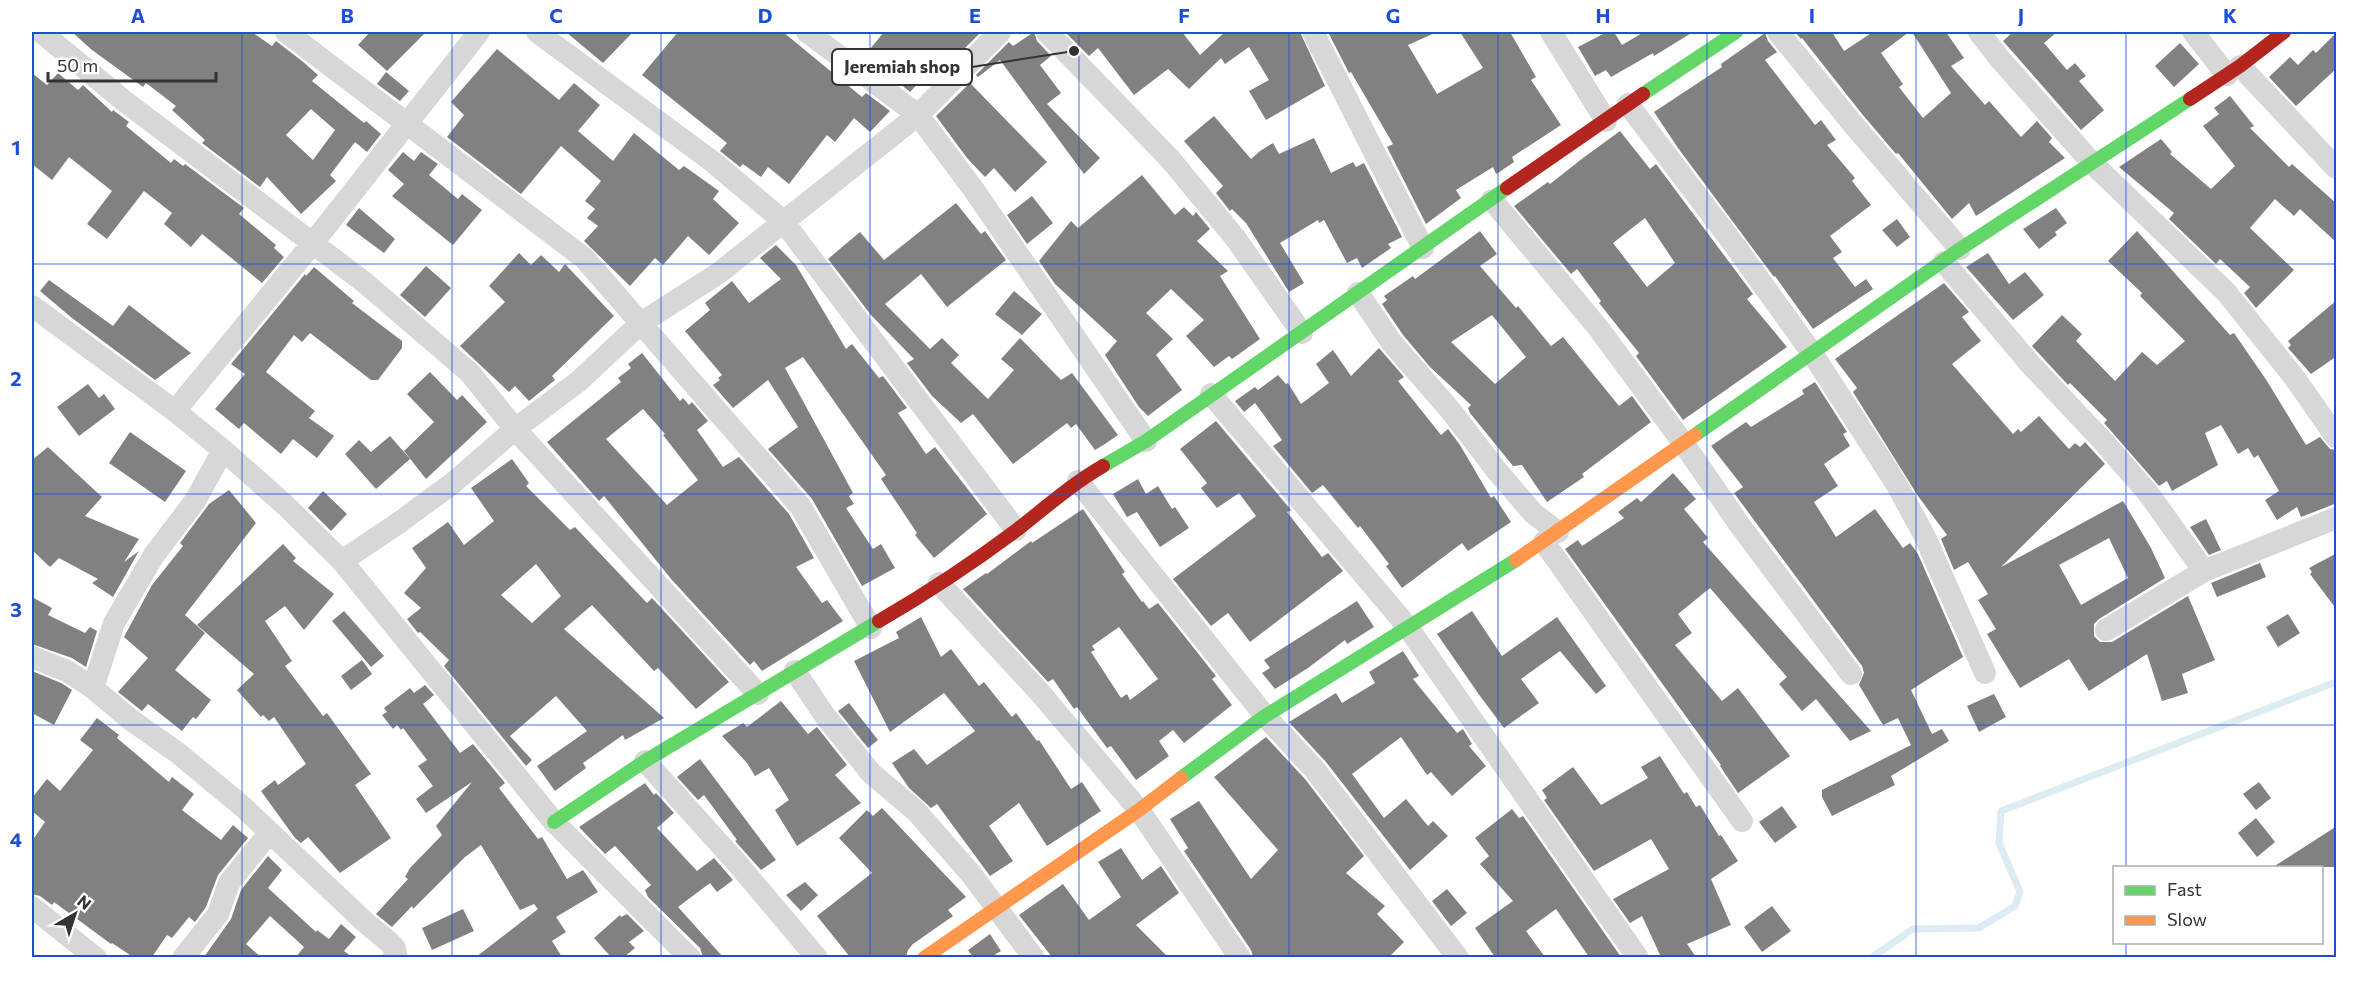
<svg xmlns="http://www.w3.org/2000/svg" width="2368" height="989" font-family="Commissioner,sans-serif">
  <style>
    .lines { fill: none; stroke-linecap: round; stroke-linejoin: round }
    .stream { stroke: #ddebf3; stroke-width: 7 }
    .building { fill: #818181; fill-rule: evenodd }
    .street { stroke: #d7d7d7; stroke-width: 22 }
    .fast { stroke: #63d668; stroke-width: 14 }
    .slow { stroke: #ff974d; stroke-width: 14 }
    .jam { stroke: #b3261e; stroke-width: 14 }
    .grid { fill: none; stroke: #1d4ed8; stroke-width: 1.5; stroke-opacity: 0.55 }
    .leader { fill: none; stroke: #333; stroke-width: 2 }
    .callout-dot { fill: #333; stroke: #fff; stroke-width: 2 }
    .callout { fill: #fff; stroke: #333; stroke-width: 2 }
    .callout-label { font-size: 18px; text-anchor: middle; font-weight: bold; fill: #333 }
    .neatline { fill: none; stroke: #1d4ed8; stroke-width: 2 }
    .grid-label { font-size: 20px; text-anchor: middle; font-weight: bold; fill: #1d4ed8 }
  </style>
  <rect width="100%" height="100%" fill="#fff"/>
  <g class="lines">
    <path class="stream" d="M1871 958 1913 929 1979 928 2015 906 2020 892 1999 843 2001 811 2336 682"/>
  </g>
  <path class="building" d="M72 32H252L272 46 276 41 302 61 318 75 312 81 364 123 366 121 381 134 367 152 355 142 330 175 336 181 301 214 267 177 260 187 202 143 205 140 172 110 176 106 146 83 143 87 92 50ZM311 109 335 130 313 160 286 135Z
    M370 32H426L387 71 358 45Z
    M566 32H633L603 63Z
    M678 32H783L862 97 866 93 890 111 870 132 854 118 835 142 827 135 789 184 768 167 761 177 743 164 740 167 720 151 727 143 642 75Z
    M884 32H976L979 34 957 56 950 50 910 92 865 55Z
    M1034 32 1037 41 1051 56 1040 65 1061 93 1047 104 1100 158 1084 174 1000 60 978 77 976 75 1009 42 1013 46Z
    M1065 32H1182L1200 55 1225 32H1300L1325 86 1266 120 1249 91 1269 80 1249 47 1225 64 1221 58 1189 89 1168 69 1134 95 1098 48 1089 56Z
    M1328 32H1437L1408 45 1437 94 1483 68 1460 32H1510L1536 77 1531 80 1561 125 1512 157 1514 162 1498 173 1496 174 1493 167 1456 190 1461 198 1426 224 1387 147 1393 144 1351 72 1349 73Z
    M1607 32H1614L1622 45 1644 32H1693L1654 56 1653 53 1611 77 1606 70 1595 76 1578 47Z
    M1795 32H1832L1844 51 1873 32H1909L1881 53 1903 84 1899 87 1923 118 1951 93 1912 32H1946L1964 58 1951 66 1985 105 1989 101 2021 137 2037 121 2052 138 2049 142 2065 158 1976 216 1969 203 1952 219 1898 153 1896 154 1862 114 1802 38 1801 39Z
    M2013 32H2057L2044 43 2067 70 2075 63 2086 76 2079 81 2104 110 2081 130 2003 41Z
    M2337 32V68L2296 106 2269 77 2290 57 2298 65 2313 50 2316 53Z
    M1765 33 1768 41 1777 52 1765 60 1815 125 1821 120 1836 140 1827 145 1855 178 1852 181 1871 205 1830 236 1842 252 1833 258 1855 287 1866 279 1873 289 1813 329 1775 276 1774 277 1678 148 1654 112 1722 67 1721 64Z
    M2180 43 2199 64 2174 87 2155 66Z
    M497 49 559 100 574 83 600 105 578 131 613 161 634 133 679 170 684 166 719 191 713 199 739 223 709 255 688 236 663 265 655 258 630 286 584 241 598 226 587 218 595 209 585 201 601 181 561 146 521 194 447 137 464 115 451 102Z
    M386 72 409 91 400 101 377 84Z
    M32 73 47 85 58 73 78 90 83 85 112 112 113 110 129 122 126 126 171 163 174 159 183 166 185 164 244 208 239 214 276 245 274 248 284 257 262 283 202 234 191 247 164 224 172 213 144 191 107 239 87 224 112 191 69 157 52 180 32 164Z
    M970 83 1047 162 1015 192 994 168 985 177 967 158 936 116Z
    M2230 96 2254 126 2250 128 2289 167 2292 164 2337 204V243L2300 209 2294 216 2275 199 2250 228 2294 270 2256 308 2244 293 2250 287 2220 259 2216 264 2169 219 2174 213 2119 167 2161 139 2172 152 2170 154 2211 189 2235 166 2203 126 2219 114 2214 108Z
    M1214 116 1251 159 1260 151 1273 143 1279 154 1314 138 1331 173 1353 162 1356 167 1364 163 1402 237 1388 244 1391 248 1362 268 1357 258 1347 263 1324 220 1319 223 1318 220 1280 243 1304 283 1289 292 1246 223 1232 209 1230 211 1216 193 1223 186 1184 141Z
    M1620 131 1650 169 1656 164 1753 294 1747 299 1787 347 1683 420 1636 356 1639 353 1599 303 1601 301 1577 269 1571 274 1514 206 1548 182 1550 184 1583 158ZM1645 218 1675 263 1647 287 1613 243Z
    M403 152 414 161 421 152 438 164 429 175 458 199 462 194 482 210 453 245 392 196 404 184 388 170Z
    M1142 175 1175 215 1184 207 1193 216 1196 212 1210 229 1197 241 1228 271 1220 276 1260 339 1232 359 1229 356 1214 367 1186 336 1204 320 1171 289 1146 313 1173 339 1156 355 1182 390 1148 416 1139 407 1105 355 1117 341 1055 284 1039 261 1071 221 1078 228Z
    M1032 196 1053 223 1027 244 1007 215Z
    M956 203 981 234 985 231 1006 260 947 307 921 274 885 304 930 349 942 338 959 355 951 363 988 399 1014 370 1001 359 1020 338 1061 380 1072 373 1118 435 1105 444 1095 450 1076 424 1071 428 1067 423 1013 464 973 414 961 423 932 396 907 363 914 359 871 315 828 259 860 232 884 260Z
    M359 208 395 239 384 253 346 225Z
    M2056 208 2067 223 2055 232 2057 235 2039 249 2023 229Z
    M1897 219 1910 237 1897 247 1882 230Z
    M1480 231 1497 254 1480 266 1516 308 1518 306 1551 346 1563 337 1619 406 1632 396 1651 422 1582 474 1584 477 1547 502 1522 465 1513 466 1470 413 1468 408 1471 405 1430 367 1403 335 1382 304 1387 300 1384 296 1413 276 1415 279ZM1492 315 1526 357 1495 384 1451 342Z
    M2137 231 2230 335 2234 333 2267 381 2306 445 2320 437 2330 449 2337 450V503L2301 517 2297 507 2277 520 2265 500 2279 491 2258 455 2254 458 2248 448 2238 454 2221 425 2205 433 2218 465 2172 491 2167 481 2159 486 2104 423 2107 420 2070 383 2068 385 2032 346 2062 315 2082 334 2076 341 2115 381 2142 352 2157 365 2185 341 2140 296 2142 293 2108 261Z
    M776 245 796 265 846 349 852 344 879 378 883 376 907 408 898 413 926 454 935 447 987 514 934 558 915 535 917 533 881 479 886 475 803 357 785 368 853 493 849 496 854 504 846 508 873 549 881 544 895 568 862 586 812 499 768 449 798 427 768 380 733 408 713 385 720 380 718 378 722 375 685 331 710 310 705 303 732 281 749 303 781 279 760 258Z
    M519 253 531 265 541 255 559 272 565 264 614 316 552 376 555 380 529 401 515 386 509 392 460 346 505 302 489 286Z
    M1988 253 2009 284 2025 272 2044 295 2013 320 1966 267Z
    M426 266 451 288 425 317 400 295Z
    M314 267 354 301 352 303 402 341V348L378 380H371L310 333 302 342 294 335 266 372 315 411 309 418 334 436 317 458 293 439 281 454 244 423 239 429 215 409 245 374 231 364 305 274 306 276Z
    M49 280 113 326 129 305 191 353 155 380 72 318 40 291Z
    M1944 283 1969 312 1962 317 1981 341 1952 364 2013 434 2018 429 2021 432 2039 416 2069 449 2075 443 2080 447 2085 442 2105 464 2001 567 2123 501 2151 548 2165 578 2099 619 2094 624V636L2100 642H2112L2188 596 2215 660 2182 674 2188 693 2162 701 2147 654 2089 691 2069 659 2020 688 1987 634 1996 629 1978 600 1988 594 1968 562 1954 570 1941 539 1947 535 1918 496 1853 392 1857 388 1835 359ZM2109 538 2128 578 2081 605 2059 565Z
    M1014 291 1042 314 1022 335 995 314Z
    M2337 300V356L2311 374 2288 348 2291 345 2288 341Z
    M1379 348 1404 377 1398 381 1441 435 1448 429 1460 445 1491 498 1494 496 1511 522 1468 551 1462 543 1402 588 1386 566 1389 564 1360 526 1358 528 1323 485 1312 493 1273 446 1282 440 1255 403 1244 412 1235 401 1255 387 1258 390 1278 375 1286 384 1288 383 1301 404 1329 383 1316 364 1333 350 1351 376Z
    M642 353 680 401 683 398 689 405 692 402 708 421 697 430 723 467 739 457 789 514 814 558 796 567 822 603 827 600 843 621 762 671 754 661 750 665 672 580 604 496 599 501 547 442 621 382 618 378 631 368 628 364ZM643 409 665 434 663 435 698 480 667 505 606 439Z
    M430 372 457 400 462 395 487 422 426 479 404 451 434 422 407 394Z
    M1815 382 1847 432 1843 434 1850 446 1824 464 1838 486 1814 502 1836 537 1875 509 1903 548 1910 543 1918 554 1963 657 1911 690 1932 734 1942 729 1949 741 1891 776 1895 785 1832 816 1822 797V790L1911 745 1898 718 1883 725 1859 685 1864 673 1862 666 1734 493 1743 487 1711 446 1746 422 1751 427 1804 394 1802 390Z
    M88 384 99 398 104 394 115 409 79 436 57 407Z
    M1216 421 1291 510 1287 512 1322 557 1328 553 1343 571 1250 642 1228 613 1211 626 1173 579 1256 516 1239 493 1217 508 1201 488 1207 483 1180 449Z
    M130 432 186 471 165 502 109 463Z
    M390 436 410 459 376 489 345 454 359 440 371 452Z
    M48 447 102 497 85 516 139 539 124 562 139 551 113 597 92 583 98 579 59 558 50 567 32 550V460Z
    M512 459 529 483 526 486 570 530 575 527 647 603 652 598 729 682 696 709 658 668 654 671 592 605 564 629 664 718 625 740 623 735 583 763 586 768 555 791 537 766 587 731 556 696 510 736 532 760 526 766 444 666 449 660 420 632 418 633 407 619 421 608 404 593 426 568 412 548 448 522 464 545 494 521 471 488ZM536 564 561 596 532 623 501 595Z
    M1673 473 1696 499 1684 509 1708 538 1703 542 1871 731 1850 741 1816 699 1802 711 1779 684 1787 677 1710 588 1678 614 1692 633 1675 645 1722 701 1738 688 1790 756 1738 793 1720 766 1721 765 1565 549 1578 540 1582 546 1624 518 1618 512 1637 498 1641 502Z
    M1138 479 1146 494 1158 486 1172 509 1175 507 1189 528 1160 547 1137 512 1127 517 1113 494Z
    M229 490 256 523 185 615 205 633 175 670 211 700 196 719 193 717 182 731 148 704 142 711 118 692 148 658 124 637 152 585 183 546 180 543 209 504Z
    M323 491 347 514 331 531 308 508Z
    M1083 509 1125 572 1122 574 1142 602 1143 601 1149 609 1158 603 1216 676 1212 679 1232 705 1184 743 1173 730 1159 741 1169 756 1136 780 1111 746 1107 748 1077 707 1074 709 1053 679 1048 682 963 589 986 573 987 574 1031 541 1032 543ZM1119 627 1158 679 1130 700 1127 694 1121 698 1091 652 1095 650 1092 646Z
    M2206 519 2221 550 2209 555 2190 527Z
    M283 544 296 558 293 561 334 594 304 630 285 606 265 621 292 661 285 666 323 716 327 713 371 774 355 785 391 838 340 873 308 837 301 843 295 838 261 791 275 780 278 785 306 764 274 717 269 721 263 715 261 717 237 690 254 674 197 625Z
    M2337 553V610L2310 574 2312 572 2309 568Z
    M2260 563 2266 577 2217 597 2211 583Z
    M32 597 52 608 48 615 85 633 90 627 97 631 86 667 72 658 32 644Z
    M1357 601 1374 627 1347 644 1345 640 1308 668 1275 689 1262 673 1270 668 1264 660Z
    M344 611 384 656 371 667 332 621Z
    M1472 611 1502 656 1557 617 1606 686 1596 694 1560 651 1521 679 1539 703 1504 728 1480 696 1437 634Z
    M2288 614 2300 633 2278 647 2266 627Z
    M921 617 941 657 951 649 979 686 984 682 1012 717 1016 713 1037 741 1039 740 1071 789 1082 782 1101 811 1047 846 1019 803 989 826 1013 861 990 876 937 804 931 808 909 788 892 763 914 749 927 765 975 731 944 693 890 732 854 661 899 638 896 632Z
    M1403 651 1419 676 1413 679 1457 733 1463 729 1472 744 1469 746 1486 766 1452 796 1431 772 1427 775 1401 737 1352 774 1384 818 1406 799 1428 826 1433 821 1448 836 1410 870 1326 762 1289 722 1336 693 1342 703 1375 683 1369 672Z
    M362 660 372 674 351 690 341 676Z
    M32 671 61 683 72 690 54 725 32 713Z
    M425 685 434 695 423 704 460 753 473 744 505 783 499 788 538 839 542 837 567 879 583 870 598 892 556 917 566 932 552 941 562 957H476L538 909 534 904 520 910 481 845 465 857 413 909 412 906 392 927 376 914 408 879 405 877 410 868 442 835 436 826 472 782 426 813 416 799 433 786 418 766 427 760 403 728 401 730 397 725 393 729 382 715 387 712 384 708 410 688 414 693Z
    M1994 694 2006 717 1979 732 1967 706Z
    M781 701 808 734 817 727 847 765 835 775 861 803 797 846 775 810 789 800 769 768 755 776 747 763 722 736 743 723 747 727Z
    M849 703 878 740 868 748 838 711Z
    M97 718 119 735 117 738 169 782 172 777 194 794 182 810 221 840 233 825 248 838 218 875 206 907 195 922 189 917 172 938 167 935 152 957H133L112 943 111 944 54 902 52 905 40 896 32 894V841L45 822 32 811V798L47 779 60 791 93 750 80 740Z
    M1266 737 1305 779 1364 856 1346 873 1385 906 1377 914 1404 942 1389 957H1253L1251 950 1184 851 1188 848 1170 819 1199 801 1251 879 1278 850 1214 777Z
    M1660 756 1684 794 1687 792 1696 807 1700 805 1719 836 1721 835 1738 861 1711 879 1731 925 1687 944 1696 957H1661L1642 916 1630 923 1613 899 1669 869 1651 839 1594 871 1544 800 1547 798 1542 790 1573 767 1601 805 1648 778 1641 767Z
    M700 759 776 860 761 870 735 841 737 840 704 795 698 800 677 777Z
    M2259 782 2271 798 2256 810 2243 794Z
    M645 783 654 795 656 793 674 813 657 828 697 871 714 858 733 880 717 892 710 883 678 907 723 957H703L700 948 648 897 645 890 651 885 615 846 605 854 579 827Z
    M1782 806 1797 827 1775 843 1759 822Z
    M882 808 966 897 948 910 953 916 913 944 908 950 906 957H850L817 916 872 873 839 838 867 810 873 816Z
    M1512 809 1519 818 1523 816 1621 957H1589L1556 909 1526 931 1545 957H1495L1475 928 1513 901 1480 864 1489 856 1475 838Z
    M2256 818 2275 842 2257 857 2238 833Z
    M2337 826V867H2273Z
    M1121 848 1142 880 1161 866 1179 893 1136 925 1168 957H1052L1019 915 1063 884 1089 920 1121 897 1098 862Z
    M268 856 282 870 268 888 316 932 317 930 329 939 341 924 356 937 344 951 352 957H296L304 947 270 916 246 944 261 957H204L231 919 241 890Z
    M805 882 818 895 801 911 786 895Z
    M1447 889 1467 913 1451 926 1432 901Z
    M1772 906 1791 931 1762 952 1744 927Z
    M463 909 474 931 432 950 422 928Z
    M627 914 644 931 629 942 635 948 624 957H611L594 938 620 915 621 917Z
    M990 934 1001 951 991 957H973L968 950 960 956Z"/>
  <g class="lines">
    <path class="street" d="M41 32 123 100 364 282 470 373 515 429 758 694
      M286 32 584 258 800 506 871 628
      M537 32 713 162 783 221 1016 530
      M807 32 918 115 974 190 1146 441
      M1047 32 1170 159 1236 239 1302 333
      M1313 32 1423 248
      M1551 32 1606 121
      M1778 32 1852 123 1960 249
      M1979 32 1999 58 2093 164 2226 292 2294 377 2336 437
      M2193 32 2227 75
      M2240 66 2336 168
      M1628 104 1735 246 1812 353 1897 485 1925 537 1985 673
      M1492 200 1599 329 1684 444 1739 524 1851 674
      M1944 262 2031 365 2101 439 2148 493 2204 571
      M1358 293 1392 343 1451 411 1497 471 1534 514 1558 532
      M32 306 175 411 223 450 285 505 342 561 554 822 690 958
      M1211 394 1407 626 1638 958
      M175 411 312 244 479 32
      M1078 481 1265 716 1315 770 1458 958
      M1544 542 1742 821
      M342 561 397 524 453 483 515 429 579 381 641 323 719 273 918 115 1000 32
      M939 583 1042 695 1139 810 1240 958
      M2106 630 2204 571 2336 518
      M32 657 67 671 93 688 131 720 178 753 242 806 366 923 389 942 395 948 396 954 393 958
      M795 671 825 716 871 773 916 811 971 874 1034 958
      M93 688 114 623 154 555 195 501 223 450
      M645 761 736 862 817 958
      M32 907 96 958
      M183 958 218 914 229 883 269 833"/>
    <path class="fast" d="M1643 94 1736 32
      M1695 435 1960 249 2190 99
      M1103 466 1146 441 1507 188
      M1181 778 1265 716 1516 560
      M554 822 645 761 879 621"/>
    <path class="slow" d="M1516 560 1695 435
      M924 958 1139 810 1181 778"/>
    <path class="jam" d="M2190 99 2240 66 2284 32
      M1507 188 1643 94
      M879 621C927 593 974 562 1018 529 1046 507 1072 484 1103 466"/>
  </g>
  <path class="grid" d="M242 32V958M452 32V958M661 32V958M870 32V958M1079 32V958M1289 32V958M1498 32V958M1707 32V958M1916 32V958M2126 32V868M32 264H2336M32 494H2336M32 725H2336M2126 942V958"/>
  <path class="leader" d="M1074 51L972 67"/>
  <circle class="callout-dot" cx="1074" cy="51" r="6"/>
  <rect class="callout" x="832" y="49" width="140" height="36" rx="6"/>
  <g class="callout-label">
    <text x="902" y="73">Jeremiah shop</text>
  </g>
  <rect width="2368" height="989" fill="none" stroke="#ffffff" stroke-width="66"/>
  <rect x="2113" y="866" width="210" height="78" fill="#ffffff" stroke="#adadad" stroke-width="1.5"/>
  <rect x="2125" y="886" width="30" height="9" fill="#63d668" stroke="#adadad" stroke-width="1.5"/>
  <text x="2167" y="896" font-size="18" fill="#333333">Fast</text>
  <rect x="2125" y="916" width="30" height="9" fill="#ff974d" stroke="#adadad" stroke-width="1.5"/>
  <text x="2167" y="926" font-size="18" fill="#333333">Slow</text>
  <g transform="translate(75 914) rotate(39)" stroke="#ffffff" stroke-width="4.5" paint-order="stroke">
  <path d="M0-4.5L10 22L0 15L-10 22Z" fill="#333333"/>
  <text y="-9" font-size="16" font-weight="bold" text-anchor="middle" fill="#333333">N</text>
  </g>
  <path d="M48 72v9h168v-9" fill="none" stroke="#333333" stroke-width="3"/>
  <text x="57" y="72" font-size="18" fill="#333333" stroke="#ffffff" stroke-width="4.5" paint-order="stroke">50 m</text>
  <rect x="33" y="33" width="2302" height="923" class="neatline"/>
  <g class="grid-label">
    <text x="138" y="23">A</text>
    <text x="347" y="23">B</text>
    <text x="556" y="23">C</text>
    <text x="765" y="23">D</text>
    <text x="975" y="23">E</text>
    <text x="1184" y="23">F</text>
    <text x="1393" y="23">G</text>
    <text x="1603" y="23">H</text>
    <text x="1812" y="23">I</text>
    <text x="2021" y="23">J</text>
    <text x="2230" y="23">K</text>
    <text x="16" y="155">1</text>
    <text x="16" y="386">2</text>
    <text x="16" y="617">3</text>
    <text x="16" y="847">4</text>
  </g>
</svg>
